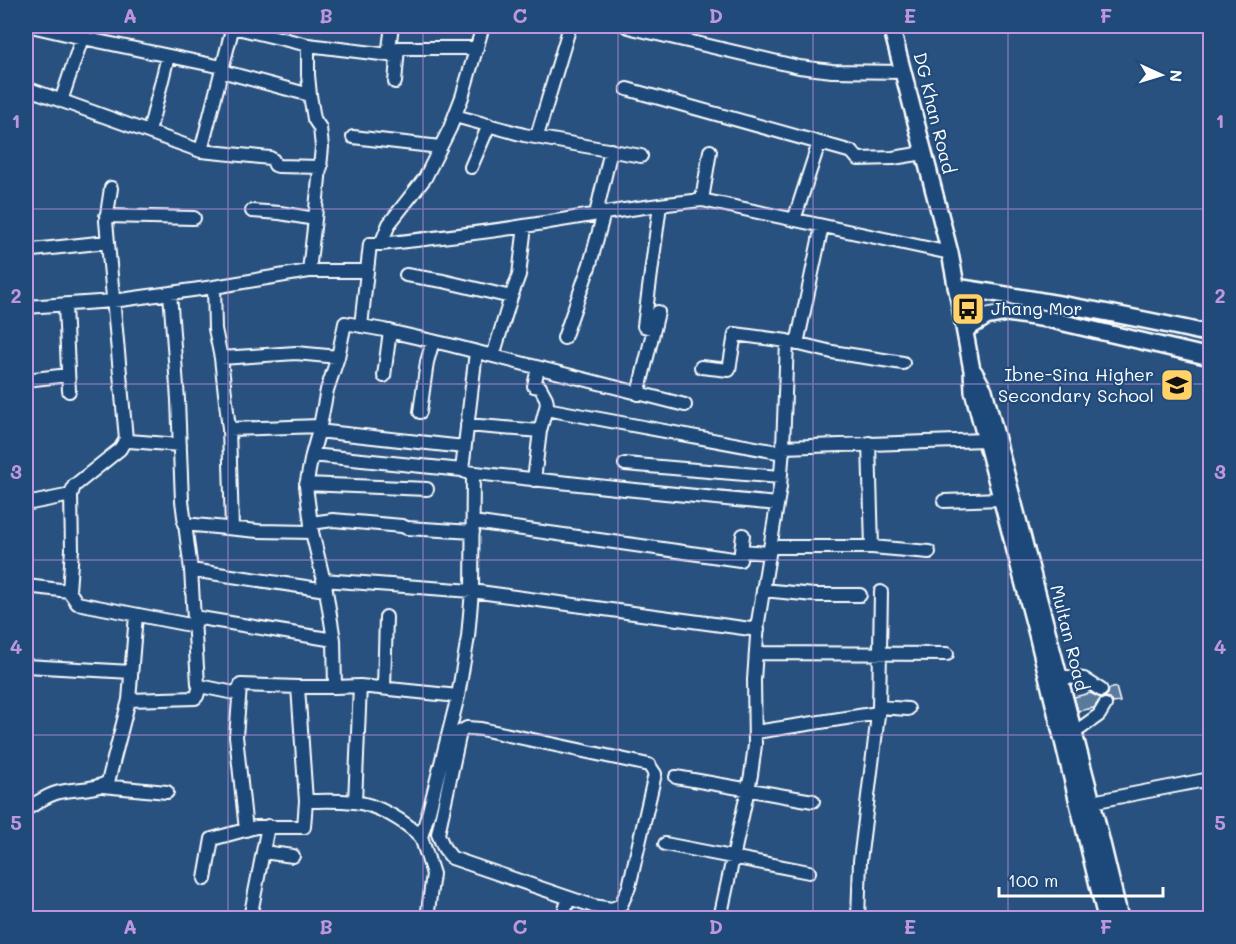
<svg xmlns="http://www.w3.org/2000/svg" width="1236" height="944" font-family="Mali,sans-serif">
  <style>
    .building { fill: #5a7a9d; stroke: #fff; stroke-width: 1.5 }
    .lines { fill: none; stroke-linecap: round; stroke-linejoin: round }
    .minor-casing { stroke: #fff; stroke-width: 16 }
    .major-casing { stroke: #fff; stroke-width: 20 }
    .minor { stroke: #1f4a7a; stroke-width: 12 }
    .major { stroke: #1f4a7a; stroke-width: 15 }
    .grid { fill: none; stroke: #bd96df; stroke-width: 1.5; stroke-opacity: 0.55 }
    .labels { text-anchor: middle; stroke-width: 4.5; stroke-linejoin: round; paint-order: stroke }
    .street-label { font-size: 18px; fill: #fff; stroke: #1f4a7a }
    .poi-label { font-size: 18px; fill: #fff; stroke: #1f4a7a; text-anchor: start }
    .neatline { fill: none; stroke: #bd96df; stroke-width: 2 }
    .grid-label { font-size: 20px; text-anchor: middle; font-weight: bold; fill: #bd96df }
  </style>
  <rect width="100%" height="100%" fill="#28517f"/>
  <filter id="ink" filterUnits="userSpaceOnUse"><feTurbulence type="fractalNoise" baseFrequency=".0167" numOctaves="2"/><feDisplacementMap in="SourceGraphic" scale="12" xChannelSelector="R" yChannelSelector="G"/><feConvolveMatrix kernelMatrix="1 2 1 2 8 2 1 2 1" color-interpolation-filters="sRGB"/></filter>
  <g filter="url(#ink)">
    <path class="building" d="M1116 687 1120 702 1113 703 1110 698 1105 697 1108 694 1109 689Z
      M1090 693 1101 698 1094 708 1078 711 1074 697Z"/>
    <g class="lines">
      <g class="minor-casing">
        <path id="minor" d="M31 26 83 38 222 67
          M626 26 636 29 799 67 832 71 904 72
          M233 27 308 45 397 56
          M308 45V75L310 95 314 119 320 128 322 147 315 219 309 271
          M388 55 392 26
          M221 71 310 95
          M395 82 398 48H477
          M26 88 201 151 270 158 273 160 275 165 278 166 321 167
          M627 89 852 152 858 159 893 158 924 153
          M61 101 86 26
          M455 116 524 135 641 156
          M149 132 168 56
          M537 136 570 26
          M353 137 440 147
          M201 151 233 26
          M471 167 489 125
          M111 188 106 221 126 439 129 441 180 445
          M702 200 710 151
          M252 211 280 213 315 219
          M596 214 611 150
          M106 216 194 218
          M794 220 819 143
          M381 244 389 224 425 178 450 128 462 97 483 26
          M33 250 107 242
          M406 275 443 281 511 297
          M214 287 215 329 221 358 229 429 232 528
          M170 293 178 400 182 501 191 570 198 684 200 686 239 694
          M65 305 69 391
          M26 307 113 301 214 287 309 271H366
          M361 326 370 244H381C436 238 490 232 544 223 597 214 649 205 702 200L950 253
          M654 329 644 326 660 205
          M564 338 590 264 604 213
          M797 344 822 226
          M493 356 511 297 519 275 525 226
          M221 358 296 353 338 357
          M701 367 729 370 735 334 787 341 832 352 903 363
          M384 376 390 331
          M26 380 68 375
          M638 394 658 312
          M546 409 783 453
          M420 412 427 362 433 341
          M467 425 540 431
          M229 429 320 426
          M318 431 464 447
          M126 439 120 449 74 486 71 495 72 549 69 591 77 603 195 626
          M869 443 872 547
          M783 447 985 440
          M312 455 462 470 466 472 625 489 777 504
          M625 464 780 477
          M462 470 476 352
          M534 480 540 431 547 404 546 398 540 387 534 386 538 368
          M306 484 427 489
          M944 501 1001 499
          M26 504 71 495
          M473 522 740 560 743 535
          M311 523 333 520 402 526 407 528 473 532
          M184 524 258 531 312 532
          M771 547H872L929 552
          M741 551 769 553
          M191 570 326 590
          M323 580 472 591 758 630
          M26 586 69 591
          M763 590 814 595H860
          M194 617 334 640
          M756 653 947 654
          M26 666 131 672
          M1058 676 1084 679 1101 690
          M335 687 334 640 326 590 312 532 306 486 312 455 320 426 327 390 338 357 345 323 384 330 450 345 685 405
          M384 688 386 617
          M129 700 195 698 197 696 200 686
          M879 707 908 709
          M467 728 481 729 649 765 655 774 629 887 621 905 612 909 593 906 452 858 444 848 438 834 460 732Z
          M756 732 878 713
          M1074 733 1099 715 1105 705
          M676 777 813 801
          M102 786 167 792
          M306 801C321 801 338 800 354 802 376 804 405 821 421 837
          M355 802 360 686
          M1092 802 1210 779
          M26 809C36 804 45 796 56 793 72 788 94 791 108 782L129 700 136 615
          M246 830 236 736 240 687 241 685 298 687H335L360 686 458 696
          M665 844 809 872
          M263 852 293 856
          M205 879 212 839 256 827H304L306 801 298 687
          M250 918 268 826
          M427 918 433 874 421 837 429 811 458 696 468 637 472 591 473 473
          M562 918 569 898
          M720 918 751 775 755 745 754 680 758 622 780 487 783 447 787 341
          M858 918 860 861 879 707 881 592"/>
      </g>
      <g class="major-casing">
        <path id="major" d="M891 26 950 253 972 370 973 391 1037 634 1106 918
          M956 287C1041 300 1126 315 1210 334
          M965 330 986 317 1007 313 1047 319 1210 357
          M974 372 984 390 1092 802 1120 918"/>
      </g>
      <use href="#minor" class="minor"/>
      <use href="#major" class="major"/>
    </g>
  </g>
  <path class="grid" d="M228 26V918M423 26V918M618 26V918M813 26V918M1008 26V918M26 209H1210M26 384H1210M26 560H1210M26 735H1210"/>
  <defs>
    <g id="bus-square" transform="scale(1.725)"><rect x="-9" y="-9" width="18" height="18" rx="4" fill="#ffd166" stroke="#1f4a7a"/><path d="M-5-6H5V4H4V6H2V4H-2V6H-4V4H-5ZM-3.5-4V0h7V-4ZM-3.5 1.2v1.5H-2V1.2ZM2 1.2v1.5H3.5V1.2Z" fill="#111"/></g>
    <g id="school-square" transform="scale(1.725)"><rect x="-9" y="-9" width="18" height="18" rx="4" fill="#ffd166" stroke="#1f4a7a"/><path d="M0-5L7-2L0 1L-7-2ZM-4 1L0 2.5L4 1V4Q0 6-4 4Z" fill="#111"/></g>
  </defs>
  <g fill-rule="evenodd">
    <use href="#bus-square" x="968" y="309"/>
    <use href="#school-square" x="1177" y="385"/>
  </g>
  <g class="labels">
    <g class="street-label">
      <text transform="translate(934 113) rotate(76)" y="6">DG Khan Road</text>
      <text transform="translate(1069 638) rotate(76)" y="6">Multan Road</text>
    </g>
    <g class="poi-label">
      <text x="991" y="315">Jhang Mor</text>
      <text x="1154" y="381" text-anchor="end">Ibne-Sina Higher<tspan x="1154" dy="21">Secondary School</tspan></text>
    </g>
  </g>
  <rect width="1236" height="944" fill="none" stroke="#1f4a7a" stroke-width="66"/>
  <g transform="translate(1161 75) rotate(94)" stroke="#1f4a7a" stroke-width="4.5" paint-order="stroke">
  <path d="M0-4.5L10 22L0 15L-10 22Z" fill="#ffffff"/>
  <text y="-9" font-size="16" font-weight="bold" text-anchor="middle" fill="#ffffff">N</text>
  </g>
  <path d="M999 887v9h164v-9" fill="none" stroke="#ffffff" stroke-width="3"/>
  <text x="1008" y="887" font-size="18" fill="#ffffff" stroke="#1f4a7a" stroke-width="4.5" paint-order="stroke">100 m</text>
  <rect x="33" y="33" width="1170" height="878" class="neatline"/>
  <g class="grid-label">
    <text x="130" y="23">A</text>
    <text x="326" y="23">B</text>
    <text x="520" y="23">C</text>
    <text x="716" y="23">D</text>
    <text x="910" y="23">E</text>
    <text x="1106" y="23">F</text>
    <text x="16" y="128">1</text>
    <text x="1220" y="128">1</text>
    <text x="16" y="303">2</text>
    <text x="1220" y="303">2</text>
    <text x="16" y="479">3</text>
    <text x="1220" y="479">3</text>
    <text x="16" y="654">4</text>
    <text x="1220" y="654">4</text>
    <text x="16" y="830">5</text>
    <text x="1220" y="830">5</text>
    <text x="130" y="934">A</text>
    <text x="326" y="934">B</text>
    <text x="520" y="934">C</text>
    <text x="716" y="934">D</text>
    <text x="910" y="934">E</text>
    <text x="1106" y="934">F</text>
  </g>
</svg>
